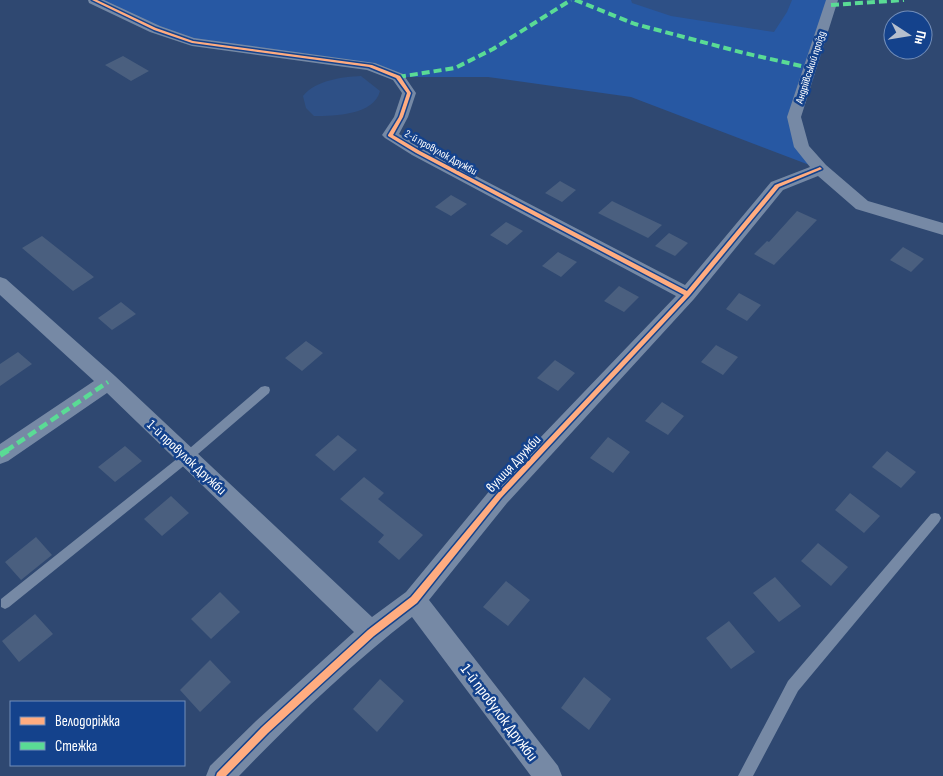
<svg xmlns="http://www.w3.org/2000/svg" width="943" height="776" font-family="'Sofia Sans Condensed',sans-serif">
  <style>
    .green { fill: #2758a3 }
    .water { fill: #2e5086 }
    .building { fill: #4a5f7f }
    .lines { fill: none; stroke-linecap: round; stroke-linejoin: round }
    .lane { fill: #7689a5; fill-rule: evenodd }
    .street { fill: #7689a5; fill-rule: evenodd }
    .quiet-far2 { stroke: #5adb95; stroke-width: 4; stroke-dasharray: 8 4; stroke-linecap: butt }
    .quiet-far1 { stroke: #5adb95; stroke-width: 4.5; stroke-dasharray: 9 4.5; stroke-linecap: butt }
    .quiet { stroke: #5adb95; stroke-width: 6; stroke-dasharray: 12 6; stroke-linecap: butt }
    .cycleway-casing { stroke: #14428c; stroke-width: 3 }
    .cycleway { fill: #ffac80; fill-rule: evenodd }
    .labels { text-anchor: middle; stroke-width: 5; stroke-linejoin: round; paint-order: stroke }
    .far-street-label { font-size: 11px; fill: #fff; stroke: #14428c }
    .street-label { font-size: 14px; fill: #fff; stroke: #14428c }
    .near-street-label { font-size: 16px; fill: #fff; stroke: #14428c }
  </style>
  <rect width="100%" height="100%" fill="#2f4871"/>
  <path class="green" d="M94 0H832L794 117 820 169 631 97 488 77H398L370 66 192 42Z"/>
  <path class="water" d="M631 0H792L787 12 774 32 671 16 632 3Z
    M361 76 380 91C374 115 335 116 314 116L306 108 303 96C316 80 342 77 361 76Z"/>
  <path class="building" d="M123 56 149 71 131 81 105 65Z
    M560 181 576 190 562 202 545 193Z
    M451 195 467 204 451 216 435 207Z
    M612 201 643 216 662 225 648 238 598 213Z
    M797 211 817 220 774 265 754 254 767 241 769 242Z
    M506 222 523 231 507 245 490 235Z
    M669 233 688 243 675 256 655 246Z
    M42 236 94 277 73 291 22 248Z
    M903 247 924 259 911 272 890 260Z
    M558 252 577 262 561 277 542 266Z
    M619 286 639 297 624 312 604 301Z
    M739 293 761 305 747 321 726 309Z
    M121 302 136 314 112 330 98 318Z
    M306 341 323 353 302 371 285 358Z
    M716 345 738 357 723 375 701 362Z
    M18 352 32 364 0 386V364Z
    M555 360 575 373 558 391 537 378Z
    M662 402 684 416 668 435 645 421Z
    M338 435 357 450 334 471 315 455Z
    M608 437 630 452 613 473 590 458Z
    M125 446 142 461 115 482 98 467Z
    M887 451 916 472 901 488 872 467Z
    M364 477 384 493 378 499 423 535 399 560 378 542 384 535 340 499Z
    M850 493 880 516 864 533 835 510Z
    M171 496 189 513 162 536 144 519Z
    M36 537 52 555 21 580 5 562Z
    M818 543 848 567 831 586 801 561Z
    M775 577 801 606 779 622 753 593Z
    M506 581 530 600 508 626 483 607Z
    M220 592 240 612 211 639 191 619Z
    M35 614 53 634 19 662 2 641Z
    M729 621 755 652 731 669 706 638Z
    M210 660 231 682 200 712 180 690Z
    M584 677 611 699 589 730 561 708Z
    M380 679 404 701 377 732 353 709Z"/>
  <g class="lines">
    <path class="lane" d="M265 386 269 387 270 390 269 393 191 460 9 607 5 609 1 607V599L183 454 261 387Z
      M935 513 939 514 941 518 939 522 798 691 753 776H738L788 681 931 514Z"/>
    <path class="street" d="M88 0H104L160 26 194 38 375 63 403 74 416 93 408 117 399 134 424 149 685 285 771 182 810 167 794 147 787 117 826 0H838L801 117 809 146 826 165 868 201 943 223V235L856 209 818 176 783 190 694 299 507 503 429 600 558 766 562 776H531L412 617C350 665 293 720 239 776H206L210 766 256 721 354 632 107 393 8 461 0 464V444L94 381 0 295V277L6 279 115 376 372 617 406 592 491 489 676 296 412 155 385 138 382 135 394 117 402 93 393 80 367 70 192 46 150 32 89 3Z"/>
    <path class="quiet-far2" d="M575 0 635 24 744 53 810 68
      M831 5 904 0
      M398 77 455 68 493 49 571 0"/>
    <path class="quiet-far1" d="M6 451 108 382"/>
    <path class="quiet" d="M0 455 8 450"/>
    <g class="cycleway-casing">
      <path id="cycleway" d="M92 0H97L156 28 193 41 372 65 400 76 411 93 403 117 393 135 420 151 687 291 775 185 818 168 820 167 822 169 779 187 690 295 501 498 417 603 374 636 268 733 226 776H216L217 773 262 727 368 630 411 597 497 494 684 295 416 153 388 136V135L399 117 407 93 396 78 369 67 192 43 154 30Z"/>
    </g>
    <use href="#cycleway" class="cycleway"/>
  </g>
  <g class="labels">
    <g class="far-street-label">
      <text transform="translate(810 67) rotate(-72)" y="4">Андріївський проїзд</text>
      <text transform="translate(441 152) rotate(29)" y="4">2-й провулок Дружби</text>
    </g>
    <g class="street-label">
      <text transform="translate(187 457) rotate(43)" y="5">1-й провулок Дружби</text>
      <text transform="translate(513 463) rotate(-47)" y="5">вулиця Дружби</text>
    </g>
    <g class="near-street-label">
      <text transform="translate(500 712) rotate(53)" y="6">1-й провулок Дружби</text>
    </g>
  </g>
  <rect x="10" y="701" width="175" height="65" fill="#14428c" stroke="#728eba"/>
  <rect x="20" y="717" width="25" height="8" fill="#ffac80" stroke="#728eba"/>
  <text x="55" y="726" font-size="15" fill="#ffffff">Велодоріжка</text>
  <rect x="20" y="742" width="25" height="8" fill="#5adb95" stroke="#728eba"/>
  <text x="55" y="751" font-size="15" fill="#ffffff">Стежка</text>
  <g transform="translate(908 35) rotate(102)"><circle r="24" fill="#14428c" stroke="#728eba"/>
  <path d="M0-4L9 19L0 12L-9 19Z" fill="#b6bfcd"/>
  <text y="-8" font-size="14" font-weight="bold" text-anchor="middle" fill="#ffffff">Пн</text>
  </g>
</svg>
